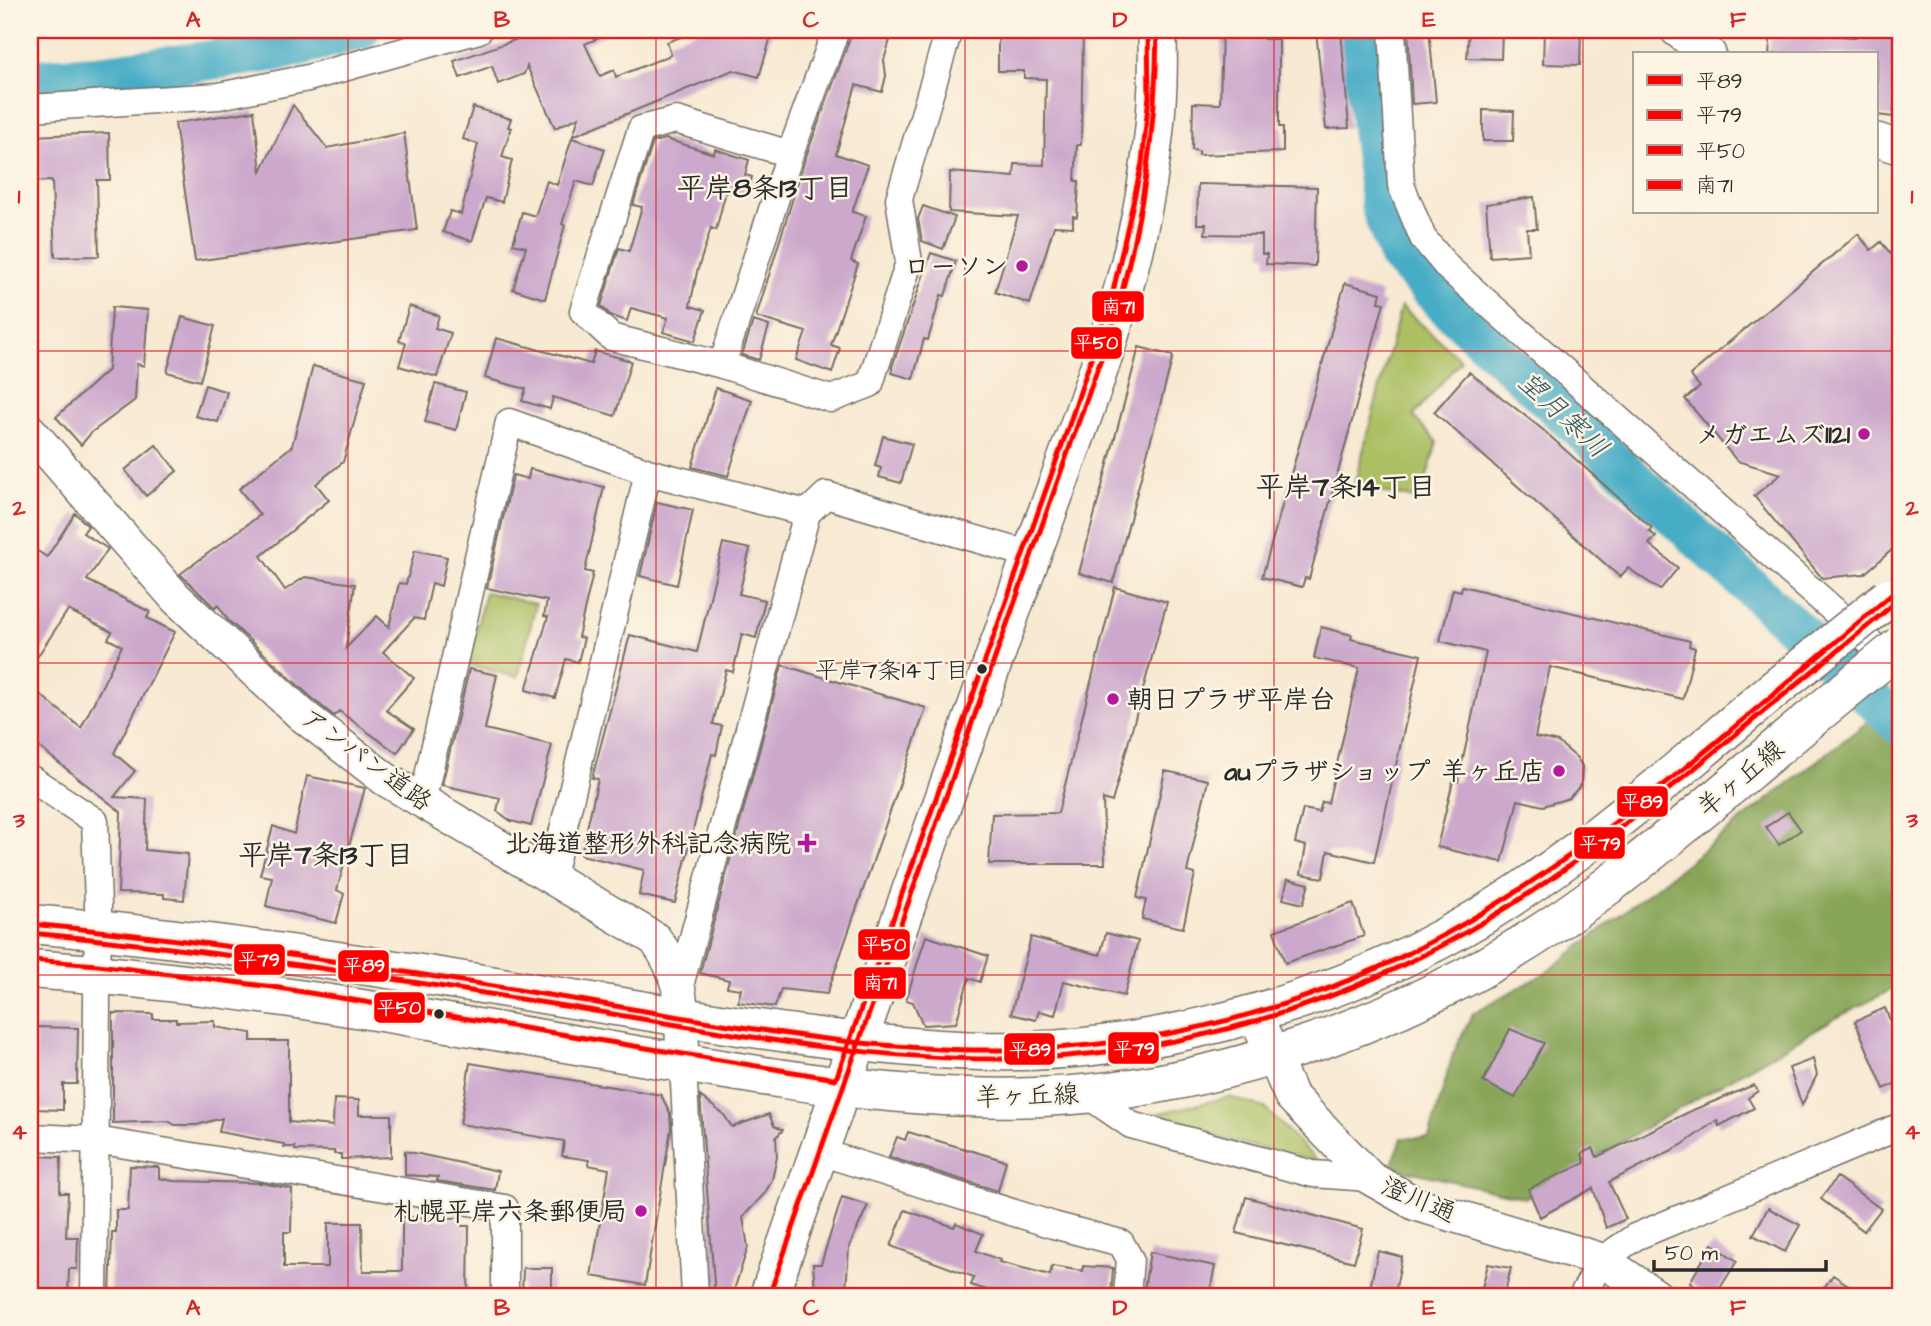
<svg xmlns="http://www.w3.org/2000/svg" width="1931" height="1326" font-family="'Architects Daughter','Klee One',sans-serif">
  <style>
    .green { fill: #acbf63; stroke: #6c7547; stroke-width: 2 }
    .forest { fill: #89a659; stroke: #5a6842; stroke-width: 2 }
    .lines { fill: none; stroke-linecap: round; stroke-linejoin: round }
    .river { stroke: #47acc6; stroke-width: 40 }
    .building { fill: #cca8cc }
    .minor-casing { stroke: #736e65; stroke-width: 29 }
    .tertiary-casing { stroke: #736e65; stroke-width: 36 }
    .secondary-casing { stroke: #736e65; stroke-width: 41 }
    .primary-casing { stroke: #736e65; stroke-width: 41 }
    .minor { stroke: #fff; stroke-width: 26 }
    .tertiary { stroke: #fff; stroke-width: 33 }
    .secondary { stroke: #fff; stroke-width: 38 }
    .primary { stroke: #fff; stroke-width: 38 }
    .primary-bridge-casing { stroke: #736e65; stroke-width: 41; stroke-linecap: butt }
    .primary-bridge { stroke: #fff; stroke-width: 38 }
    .bus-1-casing { stroke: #fcf5e5; stroke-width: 10 }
    .bus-2-casing { stroke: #fcf5e5; stroke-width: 10 }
    .bus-3-casing { stroke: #fcf5e5; stroke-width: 10 }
    .bus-4-casing { stroke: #fcf5e5; stroke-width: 10 }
    .bus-1 { stroke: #f00; stroke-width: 5 }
    .bus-2 { stroke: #f00; stroke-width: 5 }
    .bus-3 { stroke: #f00; stroke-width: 5 }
    .bus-4 { stroke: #f00; stroke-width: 5 }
    .grid { fill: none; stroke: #d62828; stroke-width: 2; stroke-opacity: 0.55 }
    .poi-dot { fill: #b5179e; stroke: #fcf5e5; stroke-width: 2.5 }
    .bus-dot { fill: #2b2b2b; stroke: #fcf5e5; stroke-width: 2.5 }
    .labels { text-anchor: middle; stroke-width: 5; stroke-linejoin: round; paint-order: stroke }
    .bus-label { font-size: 24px; fill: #2b2b2b; stroke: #fcf5e5; text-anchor: end }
    .poi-label { font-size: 26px; font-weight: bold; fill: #2b2b2b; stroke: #fcf5e5; text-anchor: end }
    .street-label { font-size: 26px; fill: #2b2b2b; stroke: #fcf5e5 }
    .neighbourhood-label { font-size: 28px; font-weight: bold; fill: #2b2b2b; stroke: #fcf5e5 }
    .water-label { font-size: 28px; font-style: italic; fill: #355861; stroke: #fcf5e5 }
    .line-badge { stroke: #fcf5e5; stroke-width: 2.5 }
    .badge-label { font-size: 19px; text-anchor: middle; font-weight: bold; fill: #fff }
    .neatline { fill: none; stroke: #d62828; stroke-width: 2.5 }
    .grid-label { font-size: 23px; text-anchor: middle; font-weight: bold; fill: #d62828 }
  </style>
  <rect width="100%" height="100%" fill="#fcf5e5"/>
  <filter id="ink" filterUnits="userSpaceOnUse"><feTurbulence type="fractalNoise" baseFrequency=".0143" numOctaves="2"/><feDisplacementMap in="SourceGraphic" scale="14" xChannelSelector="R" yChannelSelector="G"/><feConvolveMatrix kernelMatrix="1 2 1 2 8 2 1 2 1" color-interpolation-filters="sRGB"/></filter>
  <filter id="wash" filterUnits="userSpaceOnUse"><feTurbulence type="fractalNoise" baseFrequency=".00686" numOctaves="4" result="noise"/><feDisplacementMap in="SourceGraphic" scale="28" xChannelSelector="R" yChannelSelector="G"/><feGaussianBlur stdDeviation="1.57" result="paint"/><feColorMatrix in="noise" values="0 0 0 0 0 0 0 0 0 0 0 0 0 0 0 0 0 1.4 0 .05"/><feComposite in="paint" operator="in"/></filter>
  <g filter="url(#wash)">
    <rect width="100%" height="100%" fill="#f8e9d2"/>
    <path class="green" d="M1401 306 1461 360 1413 416 1437 442 1420 500 1354 486Z
      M485 592 536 604 518 677 468 665Z
      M1229 1097 1265 1108 1318 1162 1138 1118Z"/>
    <path class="forest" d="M1870 720 1901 749V985L1834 1019 1525 1198 1391 1167 1402 1138H1429L1453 1054 1473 1013 1547 972Z"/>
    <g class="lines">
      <path class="river" d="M1359 30 1381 208 1398 255 1444 304 1901 726
        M30 79 97 75 281 51 360 30"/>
    </g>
    <g id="blocks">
      <path class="building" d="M544 30H617L585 44 600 76 614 70 616 77 671 55 667 42 700 30H773L759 77 733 70 573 136 579 117 555 128 527 66 524 74 498 84 492 66 460 78 454 61Z
        M853 30H893L884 60 886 76 882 92 856 85 836 154 868 165 852 212 866 216 851 261 858 264 831 345 840 348 832 373 796 360 806 332 756 317 805 159Z
        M1222 30H1264V39H1279V127H1283V152L1199 155V151L1192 150 1193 103 1220 104Z
        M1316 30H1341L1349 128 1326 129Z
        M1408 30H1429L1436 102 1412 104Z
        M1469 30H1502L1501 59 1467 58Z
        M1544 30H1581L1580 65 1543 64Z
        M1856 30H1901L1893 117 1877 115V54H1769L1771 31 1855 37Z
        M998 34H1083L1081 145H1077L1075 181H1079L1077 217 1073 216V227L1054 226 1030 304 995 292 1018 216 949 212 950 172 1014 177 1015 164 1044 165 1046 79 1024 78V71H998Z
        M293 105 327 148 404 133 417 230 195 261 175 123 254 111 261 171Z
        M473 107 511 119 508 127 511 128 502 157 512 160 502 202 486 198 472 241 443 232 450 211 461 214 478 144 463 139Z
        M1483 110 1514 111 1513 141H1483Z
        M109 133 110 180H97L99 256 55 257 52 181 30 182V136Z
        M572 138 605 149 593 186 576 181 562 224 565 225 545 299 513 289 526 247 513 244 522 212 535 216 547 181 557 185Z
        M666 139 714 154 715 149 749 160 745 175 752 177 746 197 726 191 716 230 711 228 697 272 690 306 705 310 695 341 663 332 668 318 631 308 627 321 611 316 601 306 619 248 629 251 642 207 633 205 653 142Z
        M1198 184 1317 187 1315 266 1266 264 1267 254H1262V235L1205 234 1206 224H1197Z
        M1534 197 1537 229H1527L1529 254 1490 257 1486 204Z
        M923 206 955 217 943 249 922 241 918 219Z
        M1858 234 1871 250 1881 242 1901 266V542L1864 574 1822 578 1754 496 1781 474 1737 461 1685 399 1700 387 1690 375Z
        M931 253 956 261 945 296 941 295 928 340 924 339 913 379 892 373V367Z
        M1345 283 1381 293 1379 302 1384 303 1309 579 1305 578 1302 587 1262 577Z
        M409 306 439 316 435 328 451 333 437 377 399 366 406 343 399 341Z
        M112 307 148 310 144 366 137 364 135 400 92 432 81 445 56 417 108 370Z
        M182 317 215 326 200 381 167 372Z
        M753 321 769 326 759 360 742 355Z
        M496 338 591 364 595 351 631 361 615 416 553 397 550 409 522 401 526 389 485 378Z
        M1139 347 1173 356 1113 583 1079 573Z
        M313 366 366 380 343 462 316 484 329 500 261 556 285 590 305 577 355 584 346 648 377 616 389 627 399 583 406 584 415 550 447 557 441 586 432 583 424 620 414 618 383 652 414 678 386 710 414 729 397 753 339 711 334 716 314 700 228 620 218 605 215 608 180 574 260 515 239 489 292 446Z
        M1469 372 1542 429 1652 528 1649 531 1656 537 1649 544 1678 568 1660 590 1628 568 1620 577 1434 412Z
        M435 384 466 392 456 430 425 422Z
        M205 385 227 392 218 422 195 416Z
        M716 388 752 400 728 476 692 467Z
        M883 436 912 444 901 483 879 477 881 468 875 466Z
        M156 445 177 471 146 496 125 470Z
        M530 469 604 487 585 571 593 573 578 637 584 638 578 662 566 659 555 698 526 690 548 617 544 616 547 601 487 588 513 475 528 479Z
        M657 502 693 510 677 585 640 576Z
        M75 513 88 526 83 533 108 549 87 580 150 612 147 618 175 632 114 753 135 771 114 797 147 799 145 850 188 854 184 900 164 898V894L118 893 121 812 30 740V686L81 728 122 646 108 639 112 632 68 610 30 668V546L47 557Z
        M723 543 750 549 739 594 765 600 756 638 742 634 733 672 726 670 713 724 722 726 716 755 712 754 675 903 639 895 644 870 581 855 598 779 592 778 630 635 697 652Z
        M1462 586 1690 641 1689 646 1695 648 1683 699 1550 667 1535 737 1558 742 1577 758 1582 766 1581 785 1569 798 1543 806 1518 800 1502 862 1437 847 1453 781 1458 782 1486 652 1440 641 1453 589 1461 591Z
        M1115 587 1167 602 1112 802 1103 799 1105 864H989L992 814 1058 813Z
        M1321 627 1352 635 1351 639 1421 655 1374 862 1328 851 1323 878 1301 874 1306 846 1295 843 1303 809 1319 812 1322 802 1328 803 1359 668 1314 658Z
        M782 665 926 708 827 994 781 989 775 1007 738 1002 741 989 727 987 729 980 700 973Z
        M469 669 497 675 485 729 552 745 531 826 511 821 497 811 500 798 442 785Z
        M1165 771 1208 780 1187 872 1195 874 1183 928 1142 919 1146 900 1137 898Z
        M307 776 365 788 337 890 344 894 336 923 266 906 272 877 260 875 273 826 294 834Z
        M1788 812 1801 830 1779 845 1766 827Z
        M1288 879 1309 884 1303 904 1283 899Z
        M1353 903 1364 936 1285 963 1274 931Z
        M1106 933 1138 941 1124 996 1064 981 1055 1015 1039 1011 1036 1020 1011 1014 1031 937 1100 955Z
        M926 936 988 956 980 982 969 978 956 1023 923 1025 913 1002 906 1000Z
        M1885 1008 1901 1047V1081L1884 1089 1855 1021Z
        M113 1013 153 1014V1019H176V1022L215 1021V1027L251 1033V1041H289V1122L333 1126 334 1099 359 1100V1115H391V1157L341 1159V1154H334V1151L295 1150V1147H284V1144L219 1132 222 1118 197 1125H175L168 1121 113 1123Z
        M35 1027 78 1028 77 1084H63V1110L35 1109Z
        M1510 1029 1544 1043 1515 1098 1483 1082Z
        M1813 1059 1817 1075 1802 1105 1789 1068Z
        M470 1063 661 1095 670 1113 671 1129 645 1285 591 1276 609 1169 588 1165 589 1160 562 1156 564 1141 460 1124Z
        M1754 1085 1758 1091 1748 1098 1754 1108 1719 1126 1717 1120 1682 1145 1609 1182 1626 1219 1606 1228 1593 1188 1540 1217 1528 1189 1585 1163 1582 1153 1593 1148 1597 1157 1693 1110Z
        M700 1096 724 1115 732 1127 769 1114 774 1126 783 1130 776 1137 777 1157 772 1180 765 1193 743 1217 748 1247 732 1296H715Z
        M908 1132 1006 1161 998 1191 889 1157 897 1137 905 1140Z
        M405 1151 498 1171 495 1190 437 1181 438 1177 405 1175Z
        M34 1156 61 1157 60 1193H68L66 1237H78L77 1269H69L68 1296H33Z
        M130 1166 159 1167V1178L173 1181 262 1183 292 1189 291 1232H284V1267H328V1223H362L363 1271H402V1217L462 1218V1226H469L468 1296H110L112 1232H116V1210H128Z
        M1837 1177 1881 1209 1864 1231 1821 1199Z
        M842 1197 868 1205 849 1247 846 1290 815 1289 813 1264H821Z
        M1246 1197 1363 1229 1354 1262 1236 1233Z
        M1768 1208 1800 1225 1785 1252 1753 1235Z
        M905 1210 954 1227 956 1223 983 1234 976 1251 1000 1260 999 1262 1050 1275 1052 1266 1083 1271V1266L1113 1268 1111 1296H1005L971 1285 974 1277 891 1246Z
        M1712 1244 1737 1261 1715 1296H1706L1690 1282Z
        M1378 1251 1402 1257 1395 1293 1370 1288Z
        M1150 1252 1215 1266 1209 1296H1143Z
        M1488 1264 1511 1268 1504 1296H1480Z
        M523 1268H552V1296H522Z
        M1833 1275 1865 1296H1818Z"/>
    </g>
  </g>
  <g filter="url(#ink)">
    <use href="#blocks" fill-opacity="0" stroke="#736e65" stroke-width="2"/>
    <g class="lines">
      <g class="minor-casing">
        <path id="minor" d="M1392 30 1401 185 1423 238 1448 268 1901 670
          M30 108 219 96 308 78 479 30
          M790 154 676 120 641 129 583 311 611 337 722 365 831 399 870 384 909 262 899 199 949 30
          M722 365 790 154 836 30
          M30 778 95 821 98 905 94 1296
          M422 802 509 422 648 472 807 513 826 495 1031 555
          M552 876 648 472
          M680 986 807 513
          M683 1064 695 1296
          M1086 1094 1131 1125 1313 1174 1370 1178
          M30 1137 96 1140 505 1208V1296
          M820 1152 1053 1225 1121 1243 1130 1259 1127 1296
          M1582 1296 1602 1260 1635 1237 1901 1126"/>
      </g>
      <g class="tertiary-casing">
        <path id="tertiary" d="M1677 30 1709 54
          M1877 140 1901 148
          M30 431 176 598 302 715 385 779 655 939C688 983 680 1012 683 1064
          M1254 1012 1291 1096 1370 1178 1416 1204 1602 1260 1656 1296"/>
      </g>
      <g class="secondary-casing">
        <path id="secondary" d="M769 1296C848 1064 932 834 1014 603 1078 423 1168 225 1157 30"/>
      </g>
      <g class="primary-casing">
        <path id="primary" d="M30 924C212 939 393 969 573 999 709 1021 842 1046 979 1051 1138 1056 1324 1006 1461 928 1575 863 1671 775 1771 692
          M30 969C235 983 439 1022 641 1056 789 1080 934 1108 1084 1094 1216 1081 1347 1038 1464 978 1591 912 1697 813 1806 723"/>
      </g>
      <use href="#minor" class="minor"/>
      <use href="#tertiary" class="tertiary"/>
      <use href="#secondary" class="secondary"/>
      <use href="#primary" class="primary"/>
      <g class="primary-bridge-casing">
        <path id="primary-bridge" d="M1771 692 1888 598
          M1806 723 1901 645"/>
      </g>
      <use href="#primary-bridge" class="primary-bridge"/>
      <g class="bus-1-casing">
        <path id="bus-1" d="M30 924C202 940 372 966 542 994 695 1018 849 1052 1005 1050 1157 1048 1308 1009 1442 936 1610 844 1753 709 1901 587"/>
      </g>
      <g class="bus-2-casing">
        <path id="bus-2" d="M30 933C205 949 378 976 552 1004 701 1028 852 1060 1004 1059 1157 1057 1306 1017 1441 946 1541 893 1627 824 1713 753 1776 701 1839 650 1901 598"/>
      </g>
      <g class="bus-3-casing">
        <path id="bus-3" d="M31 960 98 965 273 987 836 1079 1068 428 1112 296 1142 163 1149 96 1148 30"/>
      </g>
      <g class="bus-4-casing">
        <path id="bus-4" d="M769 1296 1114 322C1142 219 1156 138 1157 30"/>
      </g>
      <use href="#bus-1" class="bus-1"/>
      <use href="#bus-2" class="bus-2"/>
      <use href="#bus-3" class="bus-3"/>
      <use href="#bus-4" class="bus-4"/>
    </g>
  </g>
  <path class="grid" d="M348 30V1296M656 30V1296M965 30V1296M1274 30V1296M1583 30V1296M30 351H1901M30 663H1901M30 975H1901"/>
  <g class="poi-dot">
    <circle cx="1022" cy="266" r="7"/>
    <circle cx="1864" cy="434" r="7"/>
    <circle cx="1113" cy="699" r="7"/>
    <circle cx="1559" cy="771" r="7"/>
    <path d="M803.5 832.5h7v7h7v7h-7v7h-7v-7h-7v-7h7z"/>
    <circle cx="641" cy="1211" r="7"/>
  </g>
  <g class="bus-dot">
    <circle cx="982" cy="669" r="6"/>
    <circle cx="439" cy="1014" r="6"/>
  </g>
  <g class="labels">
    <g class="bus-label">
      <text x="969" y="678">平岸7条14丁目</text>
    </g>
    <g class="poi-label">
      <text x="1008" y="275">ローソン</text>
      <text x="1850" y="443">メガエムズ1121</text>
      <text x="1127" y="708" text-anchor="start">朝日プラザ平岸台</text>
      <text x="1545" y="780">auプラザショップ 羊ヶ丘店</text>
      <text x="791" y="852">北海道整形外科記念病院</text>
      <text x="627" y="1220">札幌平岸六条郵便局</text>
    </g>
    <g class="street-label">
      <text transform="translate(367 759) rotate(36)" y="9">アンパン道路</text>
      <text transform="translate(1740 778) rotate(-40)" y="9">羊ヶ丘線</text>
      <text transform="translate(1027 1095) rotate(-2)" y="9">羊ヶ丘線</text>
      <text transform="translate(1419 1199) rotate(23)" y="9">澄川通</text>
    </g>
    <g class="neighbourhood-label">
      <text x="765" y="197">平岸8条13丁目</text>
      <text x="1346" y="496">平岸7条14丁目</text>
      <text x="326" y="864">平岸7条13丁目</text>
    </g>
    <g class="water-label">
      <text transform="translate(1564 414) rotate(43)" y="10">望月寒川</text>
    </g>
  </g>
  <g class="line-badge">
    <rect x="1091" y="290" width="54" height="33" rx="7" fill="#f00"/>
    <rect x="1070" y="326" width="53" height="34" rx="7" fill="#f00"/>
    <rect x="1616" y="785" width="53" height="33" rx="7" fill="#f00"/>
    <rect x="1573" y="826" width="53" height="34" rx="7" fill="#f00"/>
    <rect x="857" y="928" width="54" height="33" rx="7" fill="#f00"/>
    <rect x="233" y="943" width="53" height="33" rx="7" fill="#f00"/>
    <rect x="337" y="949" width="53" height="34" rx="7" fill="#f00"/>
    <rect x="853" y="966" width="54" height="34" rx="7" fill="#f00"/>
    <rect x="373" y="991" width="53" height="33" rx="7" fill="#f00"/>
    <rect x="1107" y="1031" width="53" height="34" rx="7" fill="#f00"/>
    <rect x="1003" y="1032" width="53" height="34" rx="7" fill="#f00"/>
  </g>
  <g class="badge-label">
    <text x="1118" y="313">南71</text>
    <text x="1096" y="349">平50</text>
    <text x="1642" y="808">平89</text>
    <text x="1600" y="850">平79</text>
    <text x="884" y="951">平50</text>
    <text x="259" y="966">平79</text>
    <text x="364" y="972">平89</text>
    <text x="880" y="989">南71</text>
    <text x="399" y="1014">平50</text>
    <text x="1134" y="1055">平79</text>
    <text x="1030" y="1056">平89</text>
  </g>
  <rect width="1931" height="1326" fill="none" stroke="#fcf5e5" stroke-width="77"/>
  <rect x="1633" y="52" width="245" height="161" fill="#fcf5e5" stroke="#a8a49b" stroke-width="2"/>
  <rect x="1647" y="75" width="35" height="10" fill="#ff0000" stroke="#a8a49b" stroke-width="2"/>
  <text x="1696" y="88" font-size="21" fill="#2b2b2b">平89</text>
  <rect x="1647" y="110" width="35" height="10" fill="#ff0000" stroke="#a8a49b" stroke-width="2"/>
  <text x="1696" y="122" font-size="21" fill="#2b2b2b">平79</text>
  <rect x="1647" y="145" width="35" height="10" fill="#ff0000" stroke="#a8a49b" stroke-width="2"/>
  <text x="1696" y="158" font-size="21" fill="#2b2b2b">平50</text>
  <rect x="1647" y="180" width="35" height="10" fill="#ff0000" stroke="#a8a49b" stroke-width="2"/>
  <text x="1696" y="192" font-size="21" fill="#2b2b2b">南71</text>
  <path d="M1654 1260v10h172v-10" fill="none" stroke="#2b2b2b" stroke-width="3.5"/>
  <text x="1665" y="1260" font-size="21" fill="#2b2b2b" stroke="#fcf5e5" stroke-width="5" paint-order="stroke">50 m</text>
  <rect x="38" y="38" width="1854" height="1250" class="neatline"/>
  <g class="grid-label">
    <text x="193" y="27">A</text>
    <text x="502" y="27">B</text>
    <text x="811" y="27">C</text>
    <text x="1120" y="27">D</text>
    <text x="1429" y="27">E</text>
    <text x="1738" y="27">F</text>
    <text x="19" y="203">1</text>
    <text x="1912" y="203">1</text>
    <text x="19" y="515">2</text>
    <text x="1912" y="515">2</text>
    <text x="19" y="827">3</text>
    <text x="1912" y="827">3</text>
    <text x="19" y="1139">4</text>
    <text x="1912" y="1139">4</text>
    <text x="193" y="1315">A</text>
    <text x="502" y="1315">B</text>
    <text x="811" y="1315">C</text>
    <text x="1120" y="1315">D</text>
    <text x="1429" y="1315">E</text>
    <text x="1738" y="1315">F</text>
  </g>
</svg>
